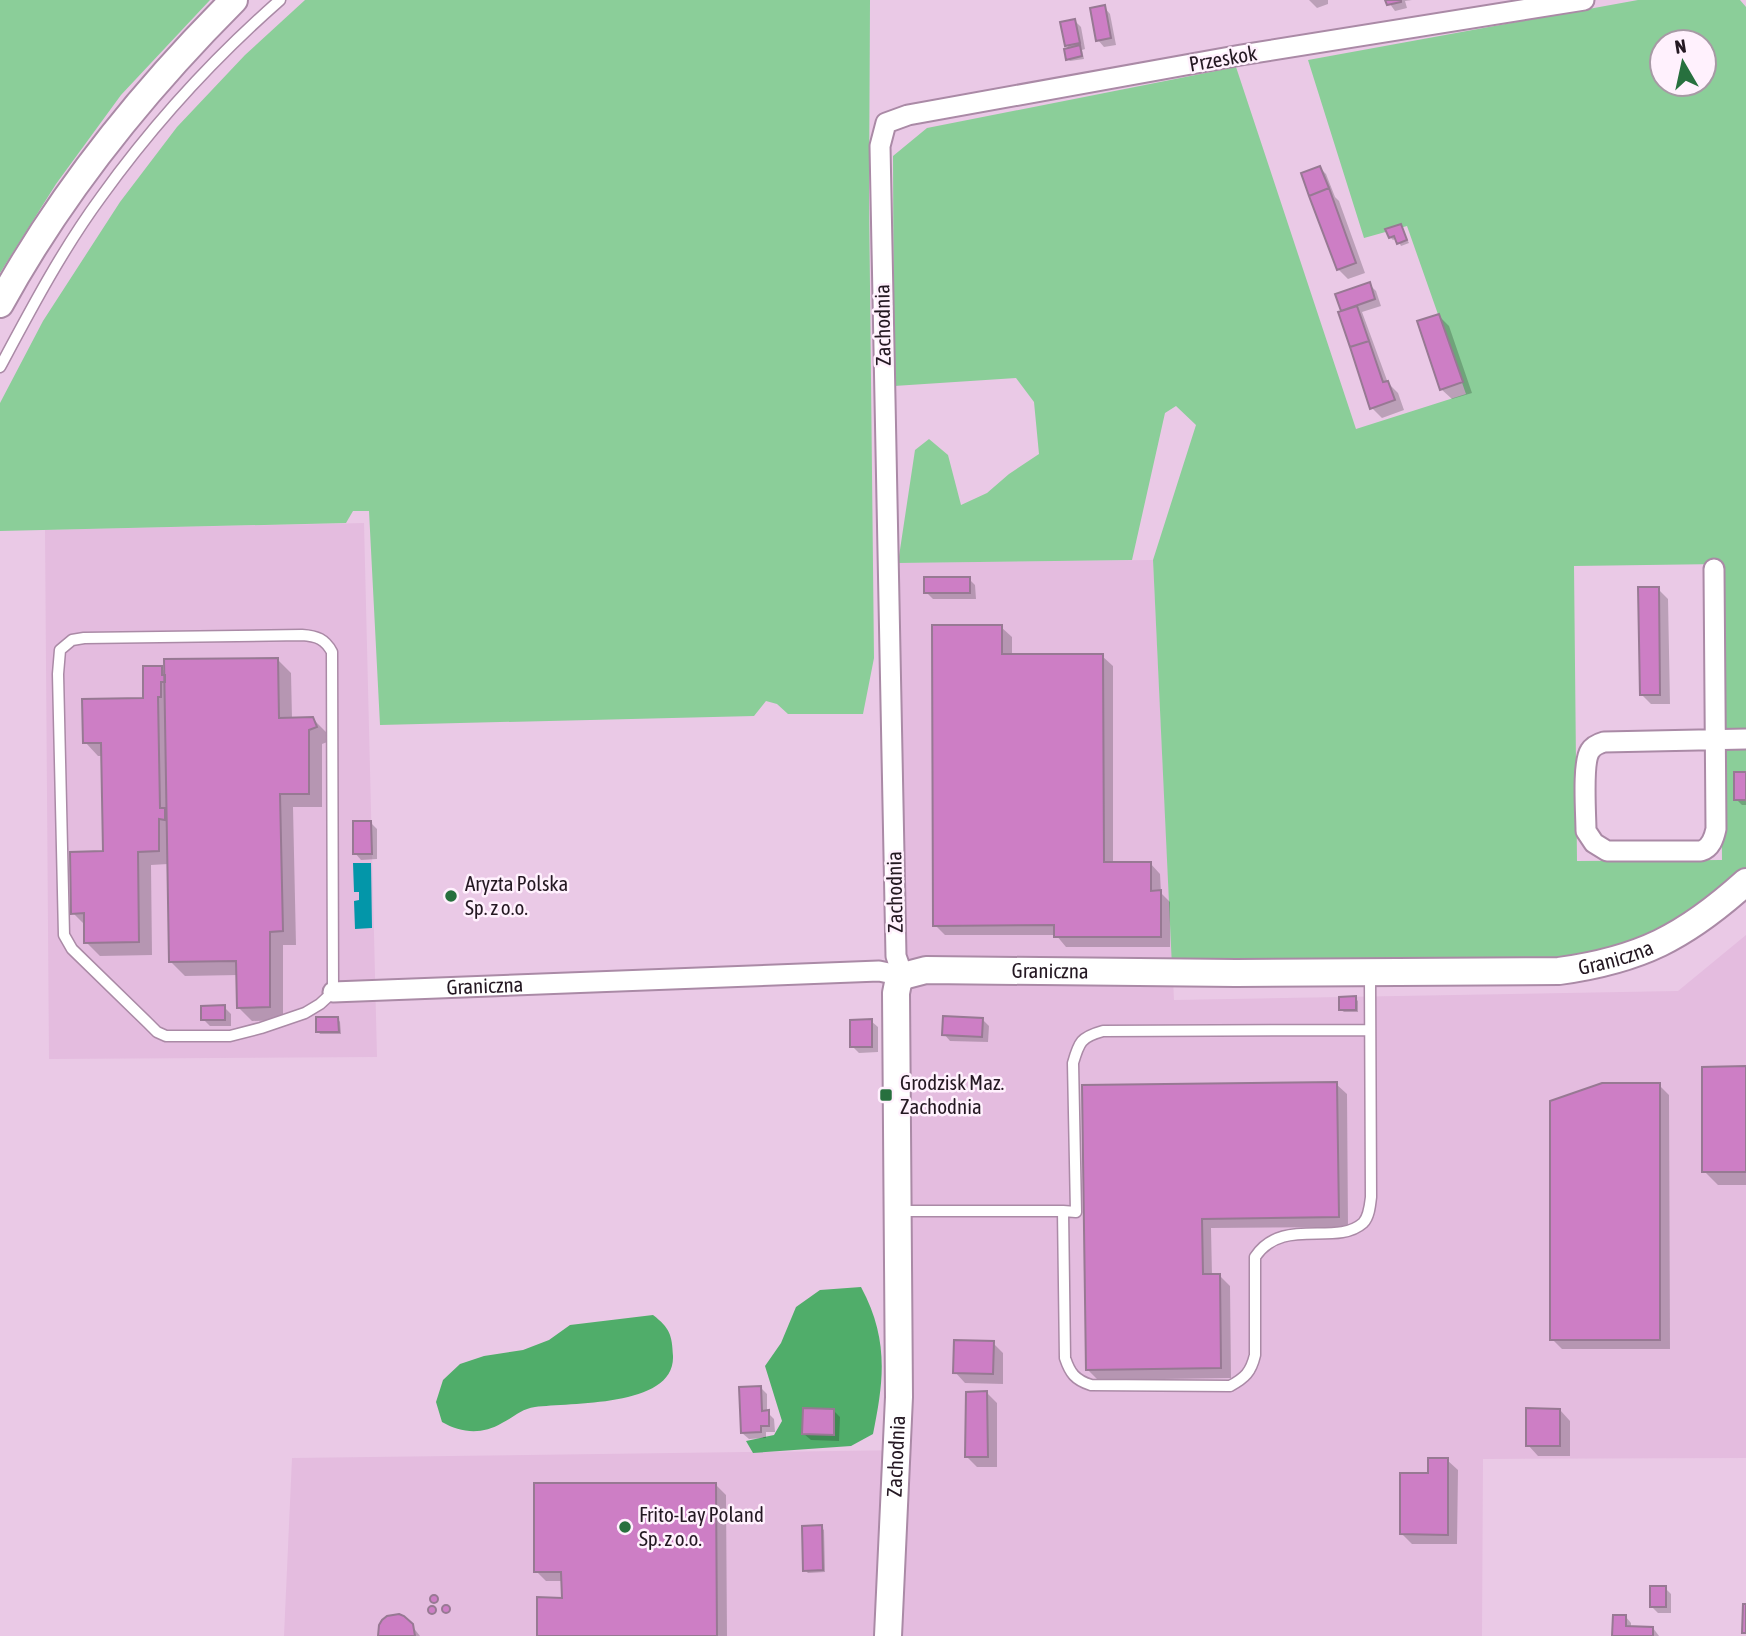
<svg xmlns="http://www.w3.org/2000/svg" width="1746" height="1636" font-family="'Asap Condensed',sans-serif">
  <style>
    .built { fill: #e4bcdf }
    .green { fill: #8bce99; fill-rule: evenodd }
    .forest { fill: #50ad6a }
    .water { fill: #0396a9 }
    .shadow { fill: #0003 }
    .building { fill: #cd7ec5; stroke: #977993; stroke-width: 2 }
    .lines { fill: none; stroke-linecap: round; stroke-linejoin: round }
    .lane-casing { stroke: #aa8aa6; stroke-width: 13 }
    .street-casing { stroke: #aa8aa6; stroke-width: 23 }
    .secondary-casing { stroke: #aa8aa6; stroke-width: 30 }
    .lane { stroke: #fff; stroke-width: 10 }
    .street { stroke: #fff; stroke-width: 19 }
    .secondary { stroke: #fff; stroke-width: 26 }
    .poi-dot { fill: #27703e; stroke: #fff1fd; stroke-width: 2.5 }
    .labels { text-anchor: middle; stroke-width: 5; stroke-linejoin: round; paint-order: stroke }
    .street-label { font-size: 21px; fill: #241822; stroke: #fff1fd }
    .poi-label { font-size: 21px; fill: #241822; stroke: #fff1fd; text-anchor: start }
  </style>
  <rect width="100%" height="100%" fill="#eac9e6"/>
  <path class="built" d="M364 523 377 1057 49 1059 45 530Z
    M1153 560 1174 1000 1678 991 1746 935V1458L1483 1459 1482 1636H284L292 1458 908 1450 898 563Z"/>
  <path class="green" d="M0 0H210L121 95 56 184 0 273Z
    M305 0H870L869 194 874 658 863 714H788L777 704 766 701 754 716 380 725 369 511H353L346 523 0 531V403L43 321 120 202 177 127 245 55Z
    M1638 0H1740L1746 7V734L1721 735 1719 564 1574 566 1577 861 1722 860 1721 745 1746 744V871L1727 888 1655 935 1578 958 1172 967 1153 560 1196 425 1176 406 1165 413 1132 560 898 563 915 450 929 439 948 455 961 505 987 493 1009 474 1039 454 1034 402 1016 378 894 386 893 156 927 128 1236 67 1356 429 1466 394 1407 226 1364 238 1308 60ZM1662 42H1704V84H1662Z"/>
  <path class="forest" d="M861 1287C889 1339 884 1380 873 1434L851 1446 753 1453 746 1441 774 1435 782 1421 765 1366 781 1343 796 1307 820 1290Z
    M653 1315C670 1328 672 1335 673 1356 675 1408 570 1402 535 1407 521 1409 514 1417 502 1423 482 1435 461 1433 442 1422L436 1402 443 1380 460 1364 484 1356 523 1350 549 1340 570 1325Z"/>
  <path class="water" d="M353 863H371L372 928 355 929 354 901 359 900V892H354Z"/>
  <path class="shadow" d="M1309 0H1328V4L1317 8Z
    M1387 0H1412L1405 1 1407 8 1395 11Z
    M1104 7 1110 14 1116 45 1104 47 1098 40Z
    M1075 21 1081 27 1085 49 1082 50 1084 59 1070 61 1068 59 1071 49 1066 45Z
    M1320 168 1326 174 1335 197 1339 201 1365 273 1348 279 1338 269Z
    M1400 226 1409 243 1401 246 1397 238 1393 240 1390 237Z
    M1369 284 1376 291 1381 306 1362 312 1388 383 1398 393 1404 410 1382 418 1372 408 1337 295Z
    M1439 316 1449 326 1472 393 1452 399 1441 389Z
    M969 579 975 585 976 599H933L926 592Z
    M1658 589 1668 599 1670 704H1651L1641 694Z
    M1001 627 1012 637V656H1102L1113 666V863H1150L1160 874 1161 893 1170 902V947H1066L1056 935H945L935 925Z
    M277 659 291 673 292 719H313L327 733 330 741 322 744V807H293L296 945H283V1020L252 1021 238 1007V975L185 976 171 962 168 864 151 865 152 955 100 956 86 942V926L73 913 105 853 103 756H98L85 742 145 700 161 667 166 673Z
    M1746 774V805H1742L1736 799Z
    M370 822 377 829V859L361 860 355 853Z
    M1355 998 1358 1001V1012H1344L1341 1010Z
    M224 1007 231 1014V1026H210L203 1019Z
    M338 1019 340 1022 341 1034H320L318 1031Z
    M982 1019 989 1026 988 1042 950 1041 944 1034Z
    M871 1021 878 1027V1052L859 1053 852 1046Z
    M1746 1068V1185H1718L1704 1171Z
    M1336 1084 1347 1094 1348 1227 1211 1228 1212 1276H1220L1230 1286 1231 1378 1098 1380 1087 1369 1084 1087Z
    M1659 1085 1669 1095 1670 1349H1562L1552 1339Z
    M993 1343 1003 1353V1384L965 1383 955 1372Z
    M760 1387 767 1394V1412L774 1419 775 1432H766V1438L749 1439 742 1433Z
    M987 1393 997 1403V1467H977L967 1457Z
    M833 1410 840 1417 839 1441 811 1440 804 1434Z
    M1560 1410 1570 1421V1456H1538L1528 1445Z
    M1447 1460 1458 1470 1457 1544H1412L1402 1534 1430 1475Z
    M716 1485 726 1495 727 1636H539L564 1600 563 1581H546L536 1571Z
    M821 1527 824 1530 825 1572 808 1573 805 1570Z
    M1665 1588 1671 1594V1613H1658L1652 1607Z
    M1625 1616 1631 1623V1628H1653L1659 1636H1614Z
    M408 1621 420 1636H380Z"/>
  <path class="building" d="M1385 0H1401V2L1387 5Z
    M1105 5 1111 38 1096 41 1090 8Z
    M1075 19 1080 43 1065 46 1060 22Z
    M1080 45 1082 56 1066 60 1064 49Z
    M1320 166 1329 188 1309 196 1301 173Z
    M1329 188 1356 263 1337 270 1309 196Z
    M1401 224 1407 240 1397 244 1394 236 1389 238 1385 229Z
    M1370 282 1375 299 1341 311 1335 294Z
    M1357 306 1369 341 1350 347 1338 312Z
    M1439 314 1463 382 1440 390 1417 321Z
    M1369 341 1383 382 1388 381 1395 400 1370 409 1350 347Z
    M924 577H970V593H924Z
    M1638 587H1659L1660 695H1640Z
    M932 625H1002V654H1103L1104 862H1151V891L1161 890V937H1054V925L933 926Z
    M278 658 279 718 313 717 317 727 309 730V794H280L283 931 270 932V1007L237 1008 236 961 169 962 164 659Z
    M143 666H162V675H165V682H161V697H158L160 808H165V820L159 819V851L138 852 139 942 84 943V913L71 914 70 852 103 851 101 743H83L82 699 143 698Z
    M1734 772H1746V800H1734Z
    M353 821H371L372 854H353Z
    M1356 996V1010H1339V997Z
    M225 1005V1020H201V1006Z
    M943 1016 983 1018 982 1037 942 1035Z
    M316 1017H338L339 1032H316Z
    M872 1019V1047H850V1020Z
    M1746 1066V1172H1702V1067Z
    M1337 1082 1339 1217 1202 1219 1203 1274H1220L1221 1368 1086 1370 1082 1085Z
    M1602 1083H1660V1340H1550V1101Z
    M954 1340 994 1341 993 1374 953 1373Z
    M761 1386 762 1411 769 1410V1426H761V1432L741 1433 739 1387Z
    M987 1391 988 1457H965L966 1392Z
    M803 1408 834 1409V1435L802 1434Z
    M1526 1408 1560 1409V1446H1526Z
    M1428 1458H1448V1535L1400 1534V1473H1428Z
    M534 1483H716L717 1636H537V1597L562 1598 561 1572H534Z
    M822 1525 823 1570 803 1571 802 1526Z
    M1650 1586H1666V1607H1650Z
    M430 1599a4 4 0 1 1 8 0a4 4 0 1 1-8 0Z
    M1743 1604H1746V1633H1742Z
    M442 1609a4 4 0 1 1 8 0a4 4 0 1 1-8 0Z
    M428 1610a4 4 0 1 1 8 0a4 4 0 1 1-8 0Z
    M399 1614 404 1616 413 1624 415 1636H378L379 1625 382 1620 387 1616Z
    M1613 1615H1626V1626L1653 1627V1636H1612Z"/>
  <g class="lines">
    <g class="lane-casing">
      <path id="lane" d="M0 367C31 309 62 250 101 197 152 126 214 58 280 0
        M302 635C317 636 325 639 332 652L333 992 320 1004 305 1013 261 1028 230 1036H166L157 1032 148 1023 72 949 64 935 58 674 60 650 72 640 84 638Z
        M898 1211H1063L1065 1358C1070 1373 1075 1380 1091 1385L1230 1386C1245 1378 1251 1372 1255 1355V1257C1282 1216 1336 1247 1363 1223 1369 1217 1370 1206 1371 1197L1370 975
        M1063 1211 1076 1212 1073 1063C1079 1042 1081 1037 1103 1031L1370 1030"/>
    </g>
    <g class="street-casing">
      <g id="street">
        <path d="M1714 569 1716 829C1714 838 1711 848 1701 851H1607L1594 843 1586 831C1586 815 1582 763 1590 751 1593 746 1597 744 1604 742L1746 739"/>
        <path d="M903 976 896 956 880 146 886 123 908 115 1241 55 1584 0"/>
        <path id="s1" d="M333 992 879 971 903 976"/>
      </g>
    </g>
    <g class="secondary-casing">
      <g id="secondary">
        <path d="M0 304C62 191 143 91 234 0"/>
        <path id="s2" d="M888 1636 899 1397 896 993 898 983 903 976 926 970 1236 973 1559 971C1640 960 1685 937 1746 882"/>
      </g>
    </g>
    <use href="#lane" class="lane"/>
    <use href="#street" class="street"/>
    <use href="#secondary" class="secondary"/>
  </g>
  <g class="poi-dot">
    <circle cx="451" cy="896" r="7"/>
    <rect x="879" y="1088" width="14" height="14" rx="3.5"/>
    <circle cx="625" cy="1527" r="7"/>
  </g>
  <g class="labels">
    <g class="street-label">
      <text transform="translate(1223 59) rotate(-10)" y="7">Przeskok</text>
      <text transform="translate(883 325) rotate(-91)" y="7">Zachodnia</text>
      <text transform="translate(895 892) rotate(-91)" y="7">Zachodnia</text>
      <text dy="7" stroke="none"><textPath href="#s2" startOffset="1377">Graniczna</textPath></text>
      <text dy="7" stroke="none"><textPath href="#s2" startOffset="810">Graniczna</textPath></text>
      <text dy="7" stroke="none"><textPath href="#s1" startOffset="152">Graniczna</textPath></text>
      <text dy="7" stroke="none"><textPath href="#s2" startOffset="180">Zachodnia</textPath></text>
    </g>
    <g class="poi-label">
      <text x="465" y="891">Aryzta Polska<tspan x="465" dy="24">Sp. z o.o.</tspan></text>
      <text x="900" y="1090">Grodzisk Maz.<tspan x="900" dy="24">Zachodnia</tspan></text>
      <text x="639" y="1522">Frito-Lay Poland<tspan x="639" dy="24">Sp. z o.o.</tspan></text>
    </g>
  </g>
  <g transform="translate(1683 63) rotate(351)"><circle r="33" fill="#fff1fd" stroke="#a79aa5" stroke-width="2"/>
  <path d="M0-5L12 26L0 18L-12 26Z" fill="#27703e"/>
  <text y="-10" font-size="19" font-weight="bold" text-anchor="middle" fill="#241822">N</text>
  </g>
</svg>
